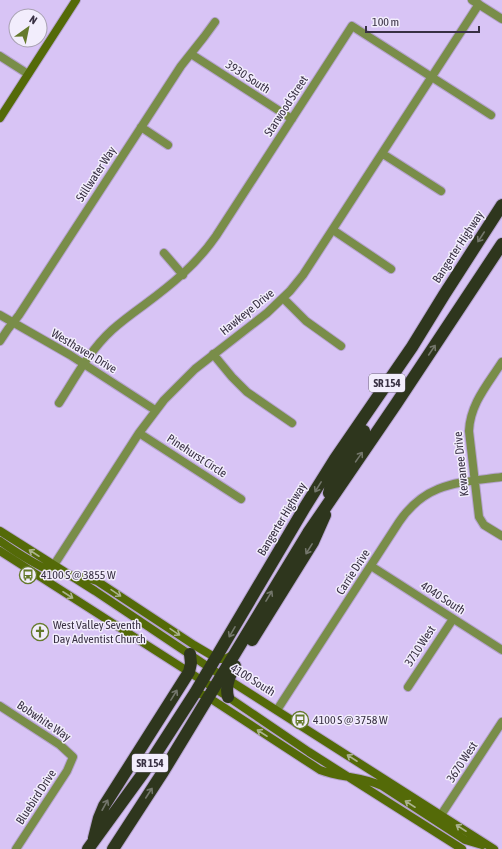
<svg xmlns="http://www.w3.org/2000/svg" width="502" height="849" font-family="'Asap Condensed',sans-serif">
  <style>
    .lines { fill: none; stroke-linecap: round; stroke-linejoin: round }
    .street-casing { stroke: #b5a3ce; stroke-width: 10 }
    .secondary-casing { stroke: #b5a3ce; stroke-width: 10 }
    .highway-casing { stroke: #b5a3ce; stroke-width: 14 }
    .street { stroke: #798d49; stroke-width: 8 }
    .secondary { stroke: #546a08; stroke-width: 8 }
    .highway { stroke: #2e361d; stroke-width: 12 }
    .oneway { stroke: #73766b }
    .oneway2 { stroke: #abb28e }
    .labels { text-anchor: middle; stroke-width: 3; stroke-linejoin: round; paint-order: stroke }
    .shield { fill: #f2edfc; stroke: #70697a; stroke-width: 1 }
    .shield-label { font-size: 11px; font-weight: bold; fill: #383043 }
    .street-label { font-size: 12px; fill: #383043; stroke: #f2edfc }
    .poi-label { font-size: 12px; fill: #383043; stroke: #f2edfc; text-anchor: start }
  </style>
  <rect width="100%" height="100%" fill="#d8c4f5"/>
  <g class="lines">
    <g class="street-casing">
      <path id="street" d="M472 0 502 19
        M191 54 292 119
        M0 56 28 74
        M141 127 168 145
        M383 154 441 191
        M333 230 391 269
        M164 253 183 275
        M283 298 306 321 341 346
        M0 315 70 355 155 410
        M0 341 8 329 19 315 181 66 204 37 215 22
        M213 354 232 377 247 392 292 423
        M502 362C488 384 470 404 469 431L479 517 484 525 502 536
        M59 403C75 378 90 350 112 330 122 321 133 313 144 305 171 285 196 265 216 236L352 26 491 115
        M139 433 241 499
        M54 565 139 433 164 400 195 369 267 313 290 291 303 275 479 4
        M371 566 502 650
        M408 687 453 619
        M0 706 60 745 73 757 67 771 16 849
        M277 710 399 522C426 482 458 483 502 477
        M441 815 502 722"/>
    </g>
    <g class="secondary-casing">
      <path id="secondary" d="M0 118 76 0
        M0 531 95 591 210 668 494 849
        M0 541C16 552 33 564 51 571 66 576 81 575 97 581L194 645 216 658 221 659 227 658 234 654
        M0 551 228 697 309 752 462 849
        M195 693 201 694 208 697 320 770C340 778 362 776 382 786L465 840 482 845"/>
    </g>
    <g class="highway-casing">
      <path id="highway" d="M329 493 333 479 364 431
        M252 640 313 542 325 515
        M228 697C225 686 229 676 235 666
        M94 838 99 818 104 806 189 672 191 663 190 654
        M88 849 144 772 195 693 305 507 335 459 412 347 444 295 502 205
        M113 849 163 772 308 533 396 404 502 244"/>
    </g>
    <use href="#street" class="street"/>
    <use href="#secondary" class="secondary"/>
    <use href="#highway" class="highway"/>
  </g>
  <defs><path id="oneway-shaft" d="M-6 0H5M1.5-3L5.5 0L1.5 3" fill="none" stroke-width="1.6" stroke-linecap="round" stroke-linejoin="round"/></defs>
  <g class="oneway">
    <use href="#oneway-shaft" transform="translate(481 237) rotate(123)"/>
    <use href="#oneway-shaft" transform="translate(432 350) rotate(-56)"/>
    <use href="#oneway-shaft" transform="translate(359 457) rotate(-55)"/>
    <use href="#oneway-shaft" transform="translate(318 487) rotate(122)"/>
    <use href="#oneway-shaft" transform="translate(309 549) rotate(122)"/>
    <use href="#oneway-shaft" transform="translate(269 596) rotate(-59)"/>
    <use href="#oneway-shaft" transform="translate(232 632) rotate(120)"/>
    <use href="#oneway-shaft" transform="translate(174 695) rotate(-58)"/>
    <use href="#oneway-shaft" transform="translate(149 793) rotate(-57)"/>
    <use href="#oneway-shaft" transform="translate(105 805) rotate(-61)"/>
  </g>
  <g class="oneway2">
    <use href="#oneway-shaft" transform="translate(34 553) rotate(-147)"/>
    <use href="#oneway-shaft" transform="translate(116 593) rotate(34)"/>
    <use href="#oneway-shaft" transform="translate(68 595) rotate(33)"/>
    <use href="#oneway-shaft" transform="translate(175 632) rotate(34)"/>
    <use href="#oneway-shaft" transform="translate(262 733) rotate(-147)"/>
    <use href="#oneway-shaft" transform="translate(352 758) rotate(-147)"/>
    <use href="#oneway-shaft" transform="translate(410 804) rotate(-147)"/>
    <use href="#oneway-shaft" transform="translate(461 828) rotate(-147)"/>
  </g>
  <defs>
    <g id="bus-ring" transform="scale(0.9)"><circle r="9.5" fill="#f2edfc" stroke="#657a2b" stroke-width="1.5"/><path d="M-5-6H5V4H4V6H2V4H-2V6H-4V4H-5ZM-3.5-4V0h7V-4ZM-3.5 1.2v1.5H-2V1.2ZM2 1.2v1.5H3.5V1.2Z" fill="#657a2b"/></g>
    <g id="church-ring" transform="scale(0.9)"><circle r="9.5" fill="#f2edfc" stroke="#657a2b" stroke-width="1.5"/><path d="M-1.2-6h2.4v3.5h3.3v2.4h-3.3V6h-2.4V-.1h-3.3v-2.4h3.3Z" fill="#657a2b"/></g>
  </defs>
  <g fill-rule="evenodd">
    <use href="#bus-ring" x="28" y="575"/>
    <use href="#church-ring" x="40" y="632"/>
    <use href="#bus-ring" x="300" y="720"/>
  </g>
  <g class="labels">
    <g class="shield">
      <rect x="369" y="374" width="36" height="18" rx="3"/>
      <rect x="132" y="754" width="36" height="18" rx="3"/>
    </g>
    <g class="shield-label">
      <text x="387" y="387">SR 154</text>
      <text x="150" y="767">SR 154</text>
    </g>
    <g class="street-label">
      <text transform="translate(248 77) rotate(33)" y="4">3930 South</text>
      <text transform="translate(286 106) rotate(-57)" y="4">Starwood Street</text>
      <text transform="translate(96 174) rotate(-57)" y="4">Stillwater Way</text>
      <text transform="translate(458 247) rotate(-57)" y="4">Bangerter Highway</text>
      <text transform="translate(247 312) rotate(-39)" y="4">Hawkeye Drive</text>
      <text transform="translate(84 351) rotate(31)" y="4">Westhaven Drive</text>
      <text transform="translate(197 456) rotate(33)" y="4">Pinehurst Circle</text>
      <text transform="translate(461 464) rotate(-96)" y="4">Kewanee Drive</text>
      <text transform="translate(282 519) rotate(-59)" y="4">Bangerter Highway</text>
      <text transform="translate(353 572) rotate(-57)" y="4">Carrie Drive</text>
      <text transform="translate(443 598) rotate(33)" y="4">4040 South</text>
      <text transform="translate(420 646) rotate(-57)" y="4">3710 West</text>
      <text transform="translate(253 680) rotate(32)" y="4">4100 South</text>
      <text transform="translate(44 721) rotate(34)" y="4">Bobwhite Way</text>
      <text transform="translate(462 762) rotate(-57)" y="4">3670 West</text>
      <text transform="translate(36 797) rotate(-57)" y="4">Bluebird Drive</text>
    </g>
    <g class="poi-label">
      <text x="41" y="579">4100 S @ 3855 W</text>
      <text x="53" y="629">West Valley Seventh<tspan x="53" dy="14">Day Adventist Church</tspan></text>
      <text x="313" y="724">4100 S @ 3758 W</text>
    </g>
  </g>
  <g transform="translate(28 28) rotate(33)"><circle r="19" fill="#f2edfc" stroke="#a8a1b2"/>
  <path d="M0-3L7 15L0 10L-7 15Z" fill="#657a2b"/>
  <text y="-6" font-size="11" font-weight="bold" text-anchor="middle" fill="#383043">N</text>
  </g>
  <path d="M366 26v6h113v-6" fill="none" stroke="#383043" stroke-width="2"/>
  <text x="372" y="26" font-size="12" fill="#383043" stroke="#f2edfc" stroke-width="3" paint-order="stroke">100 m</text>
</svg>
